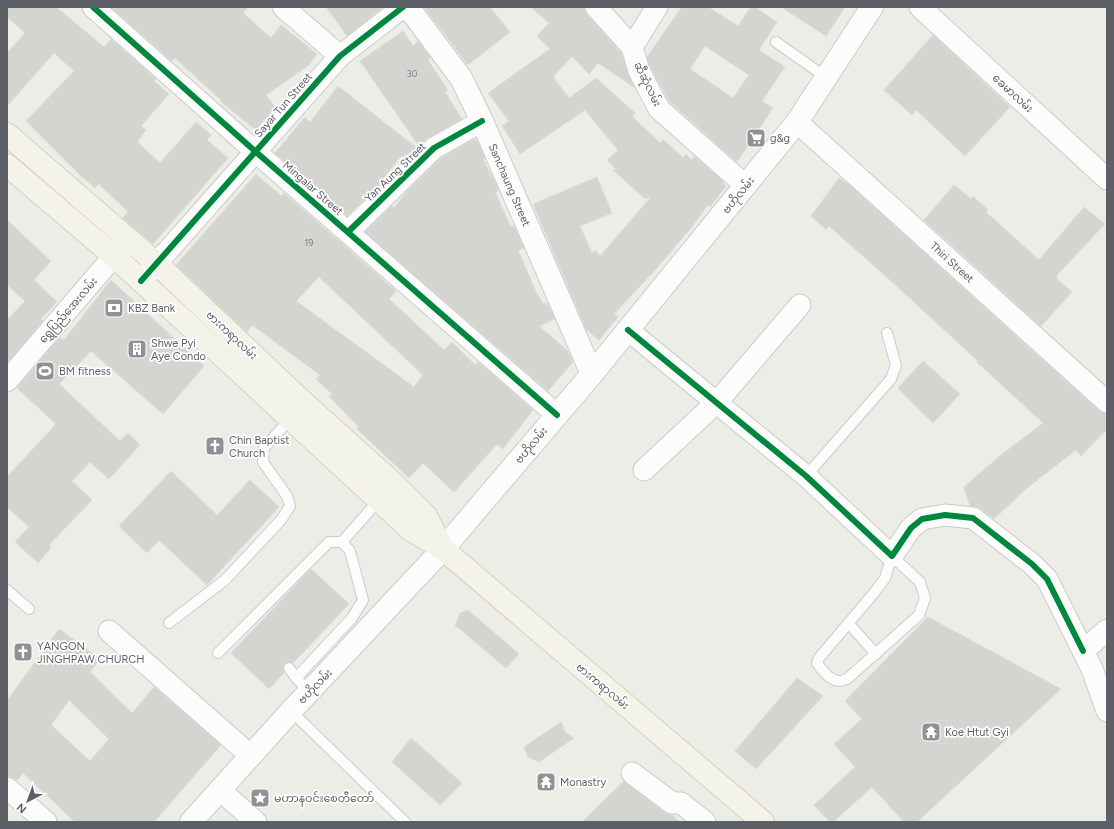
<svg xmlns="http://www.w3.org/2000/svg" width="1114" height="829" font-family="Figtree,'Noto Sans Myanmar',sans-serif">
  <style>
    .building { fill: #d4d4d1; stroke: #dcdcd7; fill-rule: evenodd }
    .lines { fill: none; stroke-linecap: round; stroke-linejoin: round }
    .lane-casing { stroke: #cacbca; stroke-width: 12 }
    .street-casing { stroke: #cacbca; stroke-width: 23 }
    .secondary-casing { stroke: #cacbca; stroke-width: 24 }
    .primary-casing { stroke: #d6d2b5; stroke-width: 24 }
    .lane { stroke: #fcfcfc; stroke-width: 10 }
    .street { stroke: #fcfcfc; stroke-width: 21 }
    .secondary { stroke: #fcfcfc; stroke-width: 22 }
    .primary { stroke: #f3f3e9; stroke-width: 22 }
    .cycleway-casing { stroke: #fff; stroke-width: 8 }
    .cycleway { stroke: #00873e; stroke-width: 6 }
    .labels { text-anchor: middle; stroke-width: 3.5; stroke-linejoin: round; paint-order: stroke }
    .number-label { font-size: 9px; fill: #7c7e82 }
    .street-label { font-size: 11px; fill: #5d6067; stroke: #fff }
    .poi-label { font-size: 11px; fill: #5d6067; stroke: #fff; text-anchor: start }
  </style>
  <rect width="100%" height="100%" fill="#edede8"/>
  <path class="building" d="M7 7H56L104 47 111 39 156 79 154 81 169 94 141 126 146 130 137 142 160 163 196 122 211 135 207 140 228 158 153 244 123 218 128 212 99 184 95 188 80 175 26 121 74 71 54 53 7 106V53L25 33 7 17Z
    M111 7H248L243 13 271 38 281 25 317 54 309 65 266 95 275 107 256 130 220 101 221 100 175 58 172 61Z
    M326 7H383L347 36Z
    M424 7H490L510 32 468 65Z
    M531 7H583L587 15 621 53 628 74 634 87 598 63 589 74 572 56 553 77 569 98 596 78 635 113 632 116 660 143 663 139 683 158 686 154 692 160 694 156 724 182 723 184 726 186 710 207 708 205 691 228 657 268 614 314 618 317 599 340 586 329 533 204 597 177 612 213 580 226 592 253 596 250 600 256 651 197 645 199 613 170 616 169 607 160 618 150 585 110 520 154 502 126 509 121 488 93 550 49 537 36 549 23Z
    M682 7H708L738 26 751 7H755L777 22 759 50 785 67 762 101 773 108 737 162 669 101 650 66 647 57ZM705 46 749 75 733 98 690 69Z
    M781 7H845L826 36Z
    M403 31 413 46 418 41 430 57 428 60 448 90 445 92 462 119 428 138 419 146 360 61Z
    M933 35 1010 107 965 156 916 110 912 115 884 90Z
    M338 86 417 148 405 159 401 156 376 188 347 216 275 153 305 117 310 122Z
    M474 139 477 141 485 158 483 159 499 190 495 192 511 227 514 226 524 248 518 250 536 292 543 304 547 303 555 319 539 326 568 351 573 362 548 391 365 232 392 206 394 208 408 190 441 158Z
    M256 174 281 196 284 193 396 291 389 299 444 350 452 342 475 365 478 362 533 410 503 449 497 444 454 492 423 463 409 478 357 429 359 427 329 396 332 394 316 379 320 375 252 325 247 332 176 265ZM319 277 423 375 414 387 296 301Z
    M839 178 847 183 1099 411 1107 414V429L1081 456 1076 450 1027 488 994 519 980 508 970 506 964 487 1001 455 1043 423 977 362 978 361 890 280 829 226 826 230 811 216Z
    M954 185 971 199 973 196 988 210 986 212 1039 260 1084 207 1105 224 1056 276 1058 278 1057 279 1072 292 1041 326 924 220Z
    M7 220 51 261 34 280 57 302 41 319 43 321 7 363V320L25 301 7 285Z
    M111 280 204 366 163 414 91 351 59 384 120 441 128 433 140 445 109 479 90 462 72 481 92 500 49 545 51 548 38 563 15 542 29 527 7 507V477L56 424 17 388 60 337 64 340Z
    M923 361 960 394 933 423 898 388Z
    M171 471 217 515 250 480 279 507 207 585 159 540 147 553 119 526Z
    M311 569 349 604 293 663 289 662 285 663 283 668 284 673 269 689 231 653Z
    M468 610 519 654 506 668 455 625 460 613Z
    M928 617 1061 689 917 822H904L872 787 833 822H830L814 805 855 767 834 744 862 719 845 701Z
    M59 629 100 659 90 672 132 713 154 687 221 745 154 822H75L23 773 17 780 10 776H7V701ZM69 700 109 739 90 761 51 725Z
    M797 678 823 696 756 769 735 751Z
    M561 722 565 732 574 738 539 762 528 757 524 747Z
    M411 738 462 783 440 805 392 762Z
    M624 781 665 813 672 815 680 822H582Z"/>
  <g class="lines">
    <g class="lane-casing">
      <path id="lane" d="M776 42 827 78
        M806 476 891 379 896 365 887 333
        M342 542 379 500
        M892 556 920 582 925 598 919 615 847 679C845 679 843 681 841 681 832 682 821 670 817 663L819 658 874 593 885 578Z
        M7 590 29 609
        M169 623 225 580 281 520 290 506 287 496 263 462 264 448 291 418
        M849 624 876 654
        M218 653 329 542H342L350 551 363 600 352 618 296 678 310 692
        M289 668 296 678
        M291 711 405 822"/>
    </g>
    <g class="street-casing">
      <g id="street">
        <path d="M93 7 256 152 557 415"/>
        <path d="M283 7 340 56"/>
        <path d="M596 7 632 47 639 71 659 109 746 186"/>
        <path d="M920 7 1107 179"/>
        <path d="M632 47 657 7"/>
        <path id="s1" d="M797 122 1107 402"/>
        <path d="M348 232 434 148 482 121"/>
        <path d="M141 281 340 56 403 7"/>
        <path d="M628 330 806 476 892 556 911 528 922 519 945 515 973 518 1032 564 1047 579 1083 651"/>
        <path d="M7 381 125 243"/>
        <path d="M644 470 717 402 800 305"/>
        <path d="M1107 630 1083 651 1092 669 1107 711"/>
        <path d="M109 631 251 756"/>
        <path d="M632 773 672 803H681L705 822"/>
        <path d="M7 788 46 822"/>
        <path d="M220 790 256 822"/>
      </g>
    </g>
    <g class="secondary-casing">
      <g id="secondary">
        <path id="s2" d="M408 7 461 78 482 121 592 374"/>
        <path d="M191 822 291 711 443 549 592 374 797 122 872 7"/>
      </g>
    </g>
    <g class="primary-casing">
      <path id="primary" d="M7 134 156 263 305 404 393 483 426 516 443 549
        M7 165 115 257 411 530 443 549 763 822"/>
    </g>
    <use href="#lane" class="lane"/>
    <use href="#street" class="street"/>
    <use href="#secondary" class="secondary"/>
    <use href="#primary" class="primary"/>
    <g class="cycleway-casing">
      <path id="cycleway" d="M93 7 256 152 557 415
        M348 232 434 148 482 121
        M141 281 340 56 403 7
        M628 330 806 476 892 556 911 528 922 519 945 515 973 518 1032 564 1047 579 1083 651"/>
    </g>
    <use href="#cycleway" class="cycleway"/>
  </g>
  <defs>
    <g id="supermarket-square" transform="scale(1)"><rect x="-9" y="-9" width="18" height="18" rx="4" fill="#8f9194" stroke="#fff"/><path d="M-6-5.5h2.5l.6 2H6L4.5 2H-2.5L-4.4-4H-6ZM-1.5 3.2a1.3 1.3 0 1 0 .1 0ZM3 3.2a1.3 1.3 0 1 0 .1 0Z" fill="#fff"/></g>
    <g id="bank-square" transform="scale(1)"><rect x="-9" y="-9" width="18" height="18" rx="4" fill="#8f9194" stroke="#fff"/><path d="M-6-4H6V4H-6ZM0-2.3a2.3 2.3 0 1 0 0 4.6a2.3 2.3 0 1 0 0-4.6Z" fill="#fff"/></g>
    <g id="building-square" transform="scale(1)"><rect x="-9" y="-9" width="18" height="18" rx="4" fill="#8f9194" stroke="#fff"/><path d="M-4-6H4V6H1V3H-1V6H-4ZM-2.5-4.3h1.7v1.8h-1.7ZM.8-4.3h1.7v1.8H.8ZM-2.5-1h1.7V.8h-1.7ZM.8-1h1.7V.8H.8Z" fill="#fff"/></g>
    <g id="stadium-square" transform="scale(1)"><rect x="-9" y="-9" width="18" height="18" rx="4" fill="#8f9194" stroke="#fff"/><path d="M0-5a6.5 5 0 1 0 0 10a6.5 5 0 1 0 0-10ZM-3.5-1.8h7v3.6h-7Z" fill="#fff"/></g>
    <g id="church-square" transform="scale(1)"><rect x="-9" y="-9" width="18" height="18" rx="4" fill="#8f9194" stroke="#fff"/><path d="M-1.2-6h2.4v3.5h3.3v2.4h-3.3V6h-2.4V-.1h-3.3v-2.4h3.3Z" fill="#fff"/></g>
    <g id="temple-square" transform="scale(1)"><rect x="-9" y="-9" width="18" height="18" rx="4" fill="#8f9194" stroke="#fff"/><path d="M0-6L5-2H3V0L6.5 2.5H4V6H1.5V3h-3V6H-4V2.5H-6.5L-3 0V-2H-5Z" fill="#fff"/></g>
    <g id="sight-square" transform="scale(1)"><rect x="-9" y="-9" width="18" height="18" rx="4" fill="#8f9194" stroke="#fff"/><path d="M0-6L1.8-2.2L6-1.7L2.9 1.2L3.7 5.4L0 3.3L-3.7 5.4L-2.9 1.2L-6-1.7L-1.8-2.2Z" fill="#fff"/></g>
  </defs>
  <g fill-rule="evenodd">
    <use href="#supermarket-square" x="756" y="138"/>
    <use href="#bank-square" x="114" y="308"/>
    <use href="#building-square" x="137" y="349"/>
    <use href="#stadium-square" x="45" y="371"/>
    <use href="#church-square" x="215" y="446"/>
    <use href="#church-square" x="23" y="652"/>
    <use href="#temple-square" x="931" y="732"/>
    <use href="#temple-square" x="546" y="782"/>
    <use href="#sight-square" x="260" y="798"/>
  </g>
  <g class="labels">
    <g class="number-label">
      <text x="412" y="77">30</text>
      <text x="309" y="246">19</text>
    </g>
    <g class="street-label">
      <text transform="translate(648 84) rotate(64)" y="4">ဆီဆုံလမ်း</text>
      <text transform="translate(1013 93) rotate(43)" y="4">ခေမာလမ်း</text>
      <text transform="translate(283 105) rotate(-49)" y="4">Sayar Tun Street</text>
      <text transform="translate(395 172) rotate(-44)" y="4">Yan Aung Street</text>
      <text dy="4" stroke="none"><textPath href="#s2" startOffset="206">Sanchaung Street</textPath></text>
      <text transform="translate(313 188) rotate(41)" y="4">Mingalar Street</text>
      <text transform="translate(738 195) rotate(-51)" y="4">ဗဟိုလမ်း</text>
      <text dy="4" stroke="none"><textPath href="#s1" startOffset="209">Thiri Street</textPath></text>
      <text transform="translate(68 310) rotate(-49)" y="4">ရွှေပြည်အေးလမ်း</text>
      <text transform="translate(232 335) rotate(43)" y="4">ဗားကရာလမ်း</text>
      <text transform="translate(531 445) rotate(-50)" y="4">ဗဟိုလမ်း</text>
      <text transform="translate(315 686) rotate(-46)" y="4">ဗဟိုလမ်း</text>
      <text transform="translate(603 686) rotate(40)" y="4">ဗားကရာလမ်း</text>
    </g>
    <g class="poi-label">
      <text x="770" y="142">g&amp;g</text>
      <text x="128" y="312">KBZ Bank</text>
      <text x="151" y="347">Shwe Pyi<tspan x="151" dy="13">Aye Condo</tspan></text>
      <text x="59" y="375">BM fitness</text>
      <text x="229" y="444">Chin Baptist<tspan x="229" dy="13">Church</tspan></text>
      <text x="37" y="650">YANGON<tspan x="37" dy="13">JINGHPAW CHURCH</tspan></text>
      <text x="945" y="736">Koe Htut Gyi</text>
      <text x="560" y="786">Monastry</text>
      <text x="274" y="802">မဟာနဝင်းစေတီတော်</text>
    </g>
  </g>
  <rect width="1114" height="829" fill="none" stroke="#5d6067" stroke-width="16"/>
  <g transform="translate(28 801) rotate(221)" stroke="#ffffff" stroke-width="3" paint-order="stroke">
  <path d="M0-3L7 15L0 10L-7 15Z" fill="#5d6067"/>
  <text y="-6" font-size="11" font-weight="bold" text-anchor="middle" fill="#5d6067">N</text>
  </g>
</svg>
